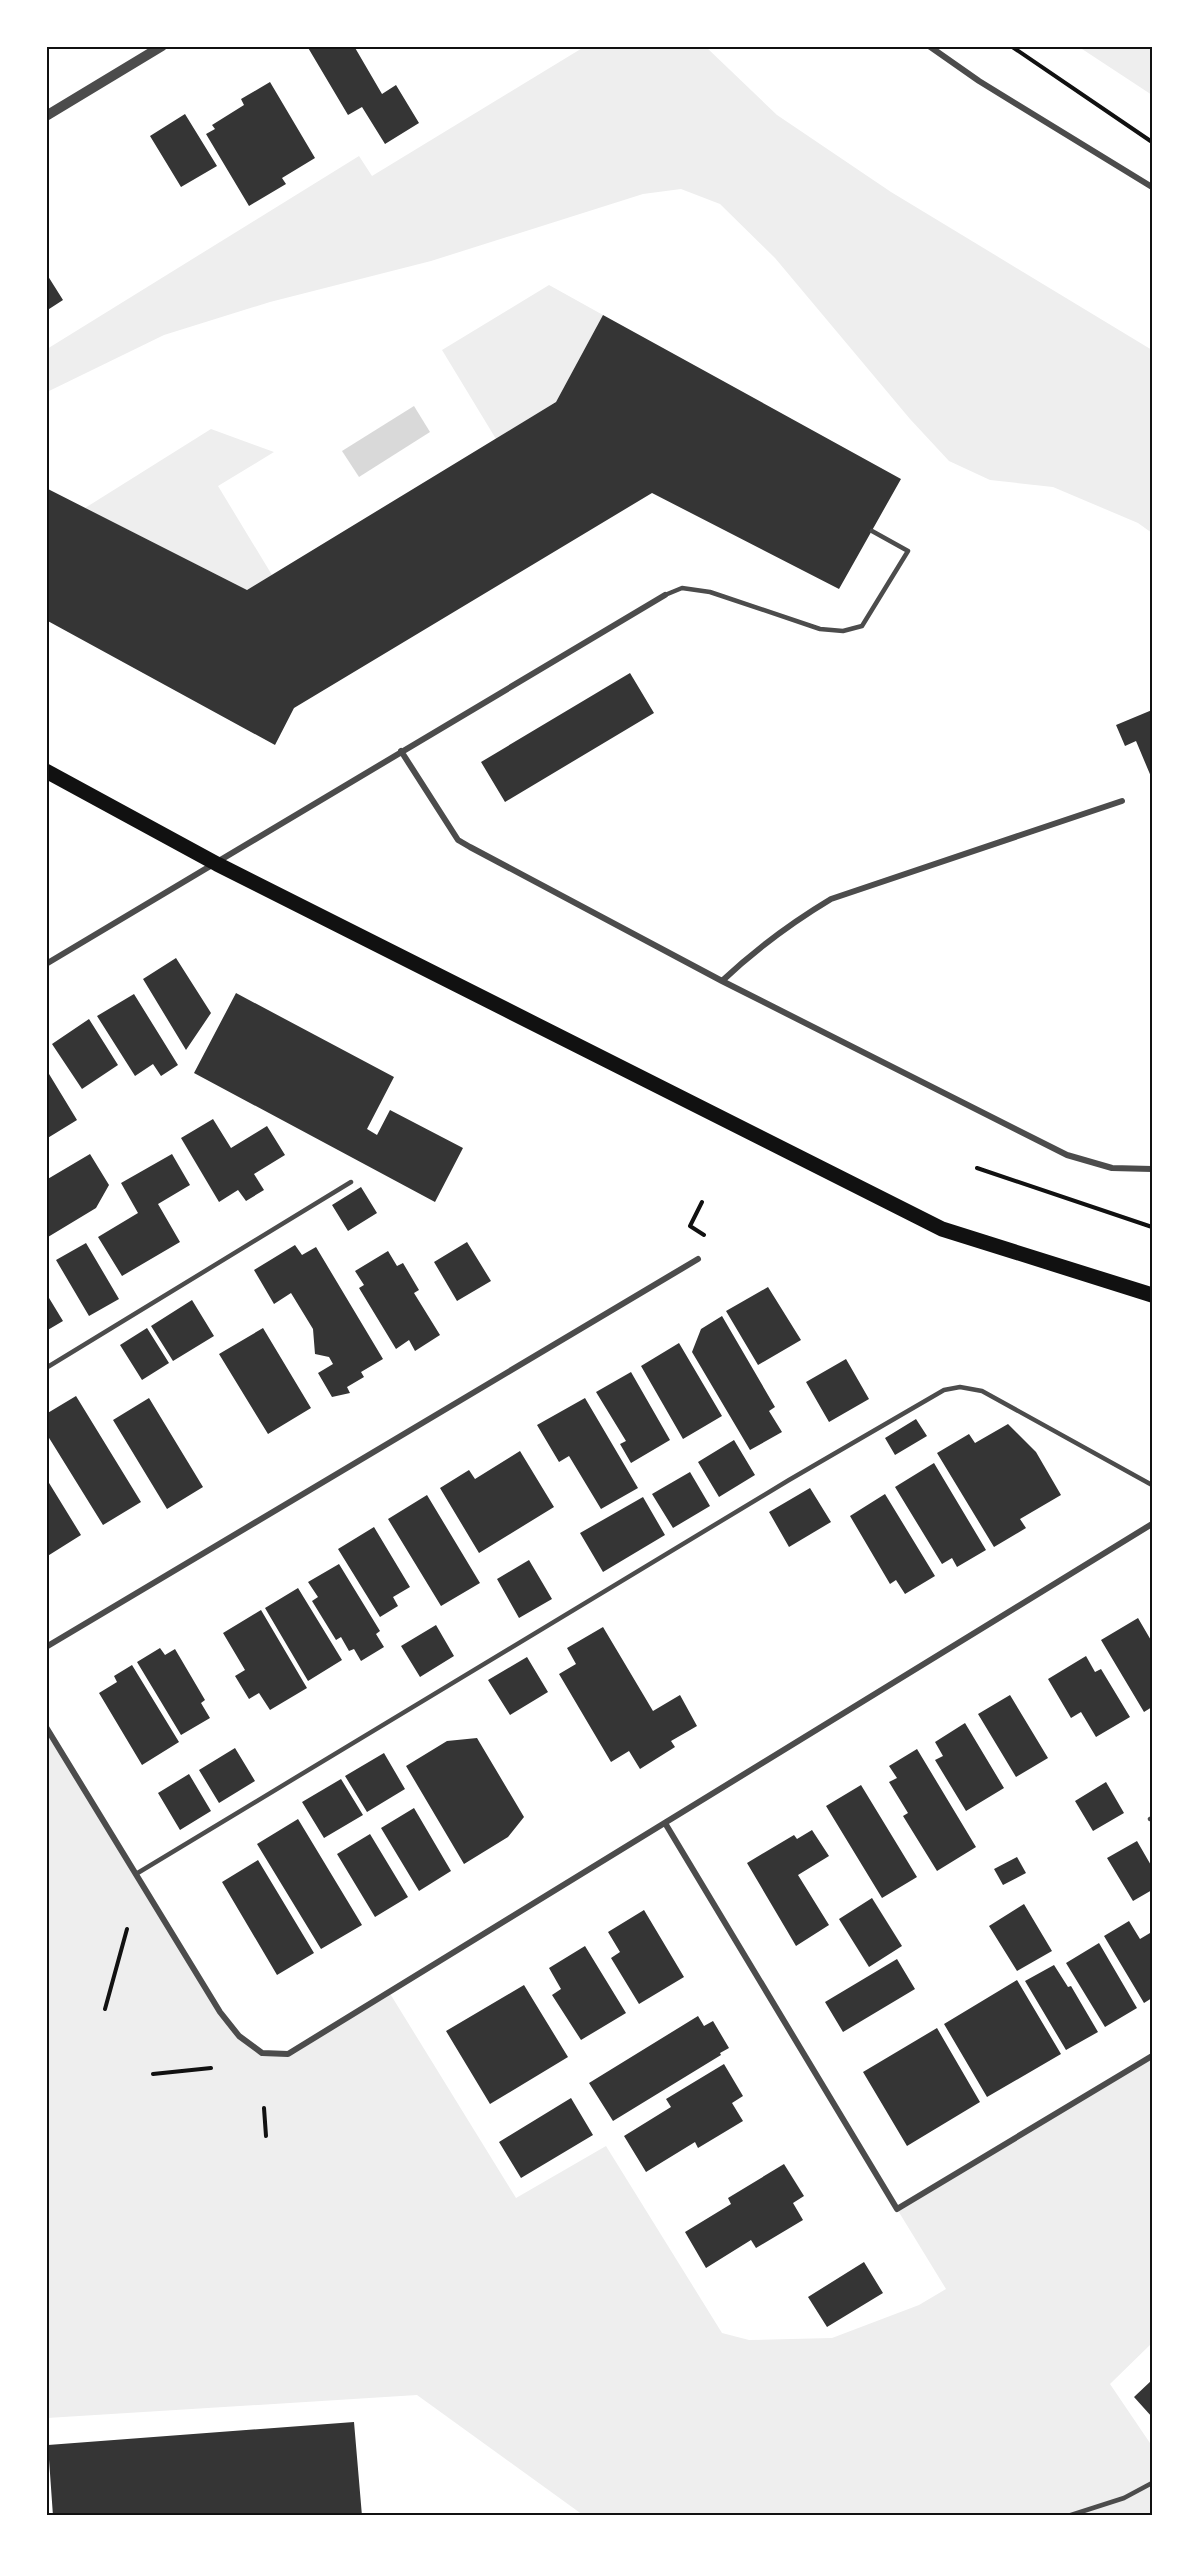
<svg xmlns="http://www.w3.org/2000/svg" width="1199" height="2562" font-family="'Asap Condensed',sans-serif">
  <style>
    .green { fill: #eee }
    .water { fill: #d9d9d9 }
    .building { fill: #353535 }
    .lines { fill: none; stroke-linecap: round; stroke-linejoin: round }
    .path { stroke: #111; stroke-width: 4 }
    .service { stroke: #4c4c4c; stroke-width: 4.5 }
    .minor { stroke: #4c4c4c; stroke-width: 6 }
    .tertiary { stroke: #4c4c4c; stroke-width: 10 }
    .primary { stroke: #111; stroke-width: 15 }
    .neatline { fill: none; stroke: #111; stroke-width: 2 }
  </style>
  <rect width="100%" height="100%" fill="#fff"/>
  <path class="green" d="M584 47H706L777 115 891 192 1152 350V533L1138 523 1053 487 990 480 949 461 910 419 775 258 720 204 681 189 643 194 431 261 270 302 164 335 47 392V349L359 156 372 176Z
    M1079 47H1152V95Z
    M549 285 603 315 556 402 496 439 442 350Z
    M211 429 274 452 218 486 272 575 247 590 85 508Z
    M46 1727 220 2012 239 2036 262 2053 288 2054 389 1992 516 2198 606 2146 722 2333 749 2340 832 2338 919 2305 946 2289 897 2209 1152 2056V2343L1110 2384 1152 2446V2515H583L417 2395 47 2418Z"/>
  <path class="water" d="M414 406 430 432 359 477 342 451Z"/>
  <path class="building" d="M307 46H354L382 94 396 85 419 123 385 144 362 107 348 115Z
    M270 82 315 158 282 178 286 184 249 206 206 134 215 129 212 125 244 105 241 99Z
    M185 114 217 166 181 187 150 136Z
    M46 273 63 300 46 311Z
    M603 315 901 479 839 589 652 493 294 708 275 745 46 620V488L247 590 556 402Z
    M630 673 654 713 505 802 481 762Z
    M1152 710V779L1136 741 1125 746 1116 725Z
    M176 958 211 1013 186 1050 143 979Z
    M236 993 394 1077 367 1129 377 1135 390 1110 463 1148 435 1202 194 1073Z
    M134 994 178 1065 161 1076 153 1064 135 1076 97 1016Z
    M89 1019 118 1065 82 1089 52 1044Z
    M46 1069 77 1120 46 1139Z
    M213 1119 231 1148 267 1126 285 1155 254 1174 264 1190 246 1201 238 1190 219 1202 181 1138Z
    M90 1154 109 1185 96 1208 48 1237 46 1180Z
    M172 1154 190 1185 158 1204 180 1242 122 1276 98 1237 138 1213 121 1183Z
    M361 1187 377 1213 348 1231 332 1205Z
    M467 1242 491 1281 457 1301 434 1262Z
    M86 1243 119 1299 89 1316 56 1260Z
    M295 1245 302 1255 316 1247 383 1359 361 1372 364 1377 347 1387 350 1393 332 1397 318 1373 333 1364 329 1357 315 1354 313 1329 291 1293 274 1304 254 1270Z
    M388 1251 397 1266 403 1263 419 1290 414 1293 440 1335 415 1351 409 1340 396 1349 359 1288 364 1285 355 1271Z
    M768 1287 801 1340 758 1365 726 1311Z
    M46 1293 63 1321 46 1331Z
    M192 1300 214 1336 173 1361 151 1326Z
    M722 1316 775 1407 769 1411 782 1432 750 1450 692 1352 701 1329Z
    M147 1328 169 1363 142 1380 120 1345Z
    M263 1328 311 1408 268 1434 219 1354Z
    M679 1343 722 1416 683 1439 641 1366Z
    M846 1359 869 1399 829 1422 806 1382Z
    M631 1372 670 1440 631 1463 620 1444 626 1441 596 1392Z
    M76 1396 141 1502 103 1525 46 1433V1414Z
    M149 1398 203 1487 167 1509 113 1420Z
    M585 1398 638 1488 601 1509 569 1456 559 1462 537 1425Z
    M916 1419 927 1436 895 1455 885 1438Z
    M1008 1424 1036 1452 1061 1495 1020 1519 1026 1528 994 1547 937 1453 969 1434 975 1443Z
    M734 1440 755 1475 719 1497 698 1462Z
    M520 1451 554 1507 479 1553 440 1488 469 1470 475 1479Z
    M934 1463 986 1550 957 1567 952 1558 942 1564 895 1487Z
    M690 1472 710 1506 673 1528 652 1494Z
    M46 1478 81 1535 46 1557Z
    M810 1488 831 1522 789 1547 769 1512Z
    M885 1494 935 1576 905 1594 896 1580 890 1584 850 1516Z
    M427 1495 480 1583 441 1606 388 1519Z
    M643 1497 665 1535 603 1572 580 1533Z
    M374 1527 410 1587 393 1597 398 1606 380 1617 338 1549Z
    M529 1560 552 1599 519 1618 497 1579Z
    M339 1564 380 1631 376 1634 384 1647 361 1661 354 1649 349 1651 341 1637 336 1640 312 1601 318 1597 308 1582Z
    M298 1588 342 1660 308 1681 265 1608Z
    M261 1610 307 1688 270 1710 259 1693 249 1699 235 1676 245 1670 223 1633Z
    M1138 1618 1152 1642V1707L1144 1712 1101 1640Z
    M436 1625 454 1656 420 1677 401 1646Z
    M603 1627 653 1711 680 1695 697 1726 671 1741 675 1747 640 1769 629 1751 611 1762 559 1674 576 1664 567 1648Z
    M160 1648 165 1655 175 1649 205 1700 201 1703 210 1718 181 1735 137 1662Z
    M1086 1656 1095 1672 1101 1669 1130 1717 1096 1737 1081 1712 1071 1718 1048 1679Z
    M527 1657 548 1692 510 1715 488 1680Z
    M132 1665 179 1742 142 1765 99 1693 117 1682 114 1676Z
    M1010 1695 1048 1758 1016 1777 978 1714Z
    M965 1723 1004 1788 966 1811 935 1760 943 1756 935 1742Z
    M477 1738 524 1817 508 1837 464 1864 406 1766 447 1741Z
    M235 1748 255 1781 219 1803 199 1770Z
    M917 1749 976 1847 937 1871 903 1816 908 1813 889 1782 897 1778 889 1766Z
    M384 1753 405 1789 367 1812 345 1776Z
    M189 1774 211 1811 180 1830 158 1793Z
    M341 1779 363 1815 324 1838 302 1802Z
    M1106 1782 1124 1813 1093 1831 1075 1801Z
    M861 1785 917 1877 882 1898 826 1806Z
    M414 1808 451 1871 419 1891 381 1828Z
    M298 1819 362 1925 321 1949 257 1844Z
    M812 1830 829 1856 798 1875 829 1925 796 1946 747 1863 794 1835 797 1839Z
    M370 1834 408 1897 375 1917 337 1854Z
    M1137 1841 1152 1867V1890L1133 1901 1107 1858Z
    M1017 1857 1026 1873 1003 1885 994 1869Z
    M258 1860 314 1953 277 1975 222 1882Z
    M872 1898 902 1946 869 1967 839 1919Z
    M1024 1904 1052 1951 1017 1971 989 1926Z
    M644 1910 684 1977 639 2004 611 1958 620 1952 608 1932Z
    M1129 1921 1140 1939 1150 1933 1152 1938V1998L1144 2003 1104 1936Z
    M1099 1943 1137 2008 1105 2027 1066 1963Z
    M585 1946 626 2013 581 2040 552 1995 561 1989 549 1968Z
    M897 1959 915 1989 843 2032 825 2002Z
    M1054 1965 1068 1987 1071 1986 1098 2032 1066 2050 1025 1981Z
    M1017 1980 1061 2054 987 2097 944 2024Z
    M524 1985 568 2057 490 2104 446 2031Z
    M698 2016 704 2026 713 2021 729 2048 720 2053 721 2055 613 2121 589 2083Z
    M937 2028 980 2102 907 2146 863 2072Z
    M724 2064 743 2096 732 2103 743 2121 698 2148 695 2142 646 2172 624 2136 671 2107 666 2099Z
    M571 2098 593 2135 521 2178 499 2142Z
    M784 2164 804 2196 793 2203 803 2220 756 2248 751 2240 706 2268 685 2232 731 2204 728 2198Z
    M864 2262 883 2293 827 2327 808 2297Z
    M1152 2380V2417L1134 2397Z
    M354 2422 362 2516H53L48 2445Z"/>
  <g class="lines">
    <path class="path" d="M1011 46 1152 142
      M977 1168 1152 1227
      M702 1202 690 1226 704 1235
      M105 2009 127 1929
      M153 2074 211 2068
      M264 2108 266 2136"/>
    <path class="service" d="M665 595 682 588 710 592 820 629 843 631 862 626 908 551 872 531
      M46 1368 351 1182
      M1150 1819 1152 1818
      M136 1874 789 1480 944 1390 960 1387 982 1391 1152 1485
      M1068 2516 1124 2498 1152 2483"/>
    <path class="minor" d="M929 46 979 81 1152 187
      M401 751 458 840 470 847 722 981 1067 1155 1112 1168 1152 1169
      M46 964 665 595
      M722 981C756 949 791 923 831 899L1122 801
      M46 1647 698 1259
      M46 1727 220 2012 239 2036 262 2053 288 2054 1152 1524
      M665 1823 897 2209 1152 2056"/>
    <path class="tertiary" d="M46 116 162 46"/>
    <path class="primary" d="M46 771 217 864 942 1229 1152 1295"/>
  </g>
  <rect width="1199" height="2562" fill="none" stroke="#ffffff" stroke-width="96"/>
  <rect x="48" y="48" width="1103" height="2466" class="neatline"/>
</svg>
